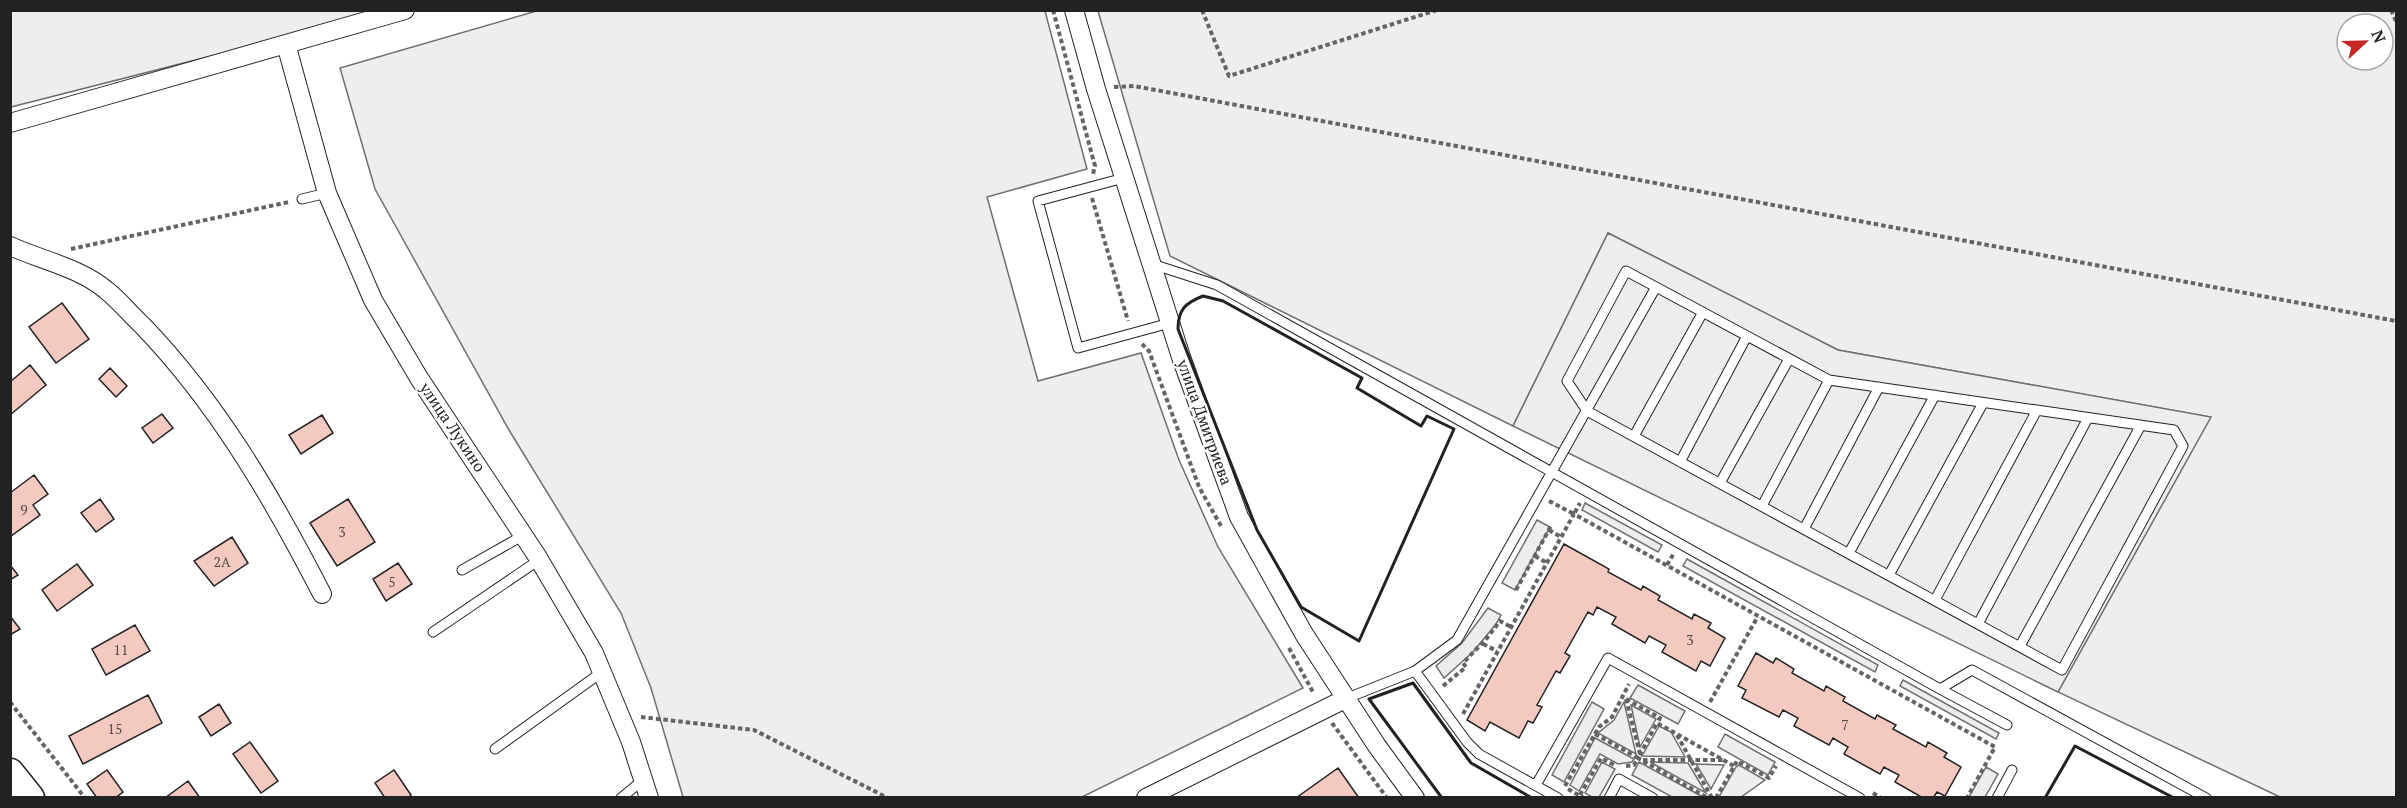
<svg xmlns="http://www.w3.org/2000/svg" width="2407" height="808" font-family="'PT Serif',serif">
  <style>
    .green { fill: #eee; stroke: #6f6f6f; stroke-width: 1.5; fill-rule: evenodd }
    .parking { fill: #ededed; stroke: #6f6f6f; stroke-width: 1.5 }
    .building { fill: #f3c9c0; stroke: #222; stroke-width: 1.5 }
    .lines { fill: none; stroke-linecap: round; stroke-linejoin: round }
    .lane-casing { stroke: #222; stroke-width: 11 }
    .street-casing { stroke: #222; stroke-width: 20 }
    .primary-casing { stroke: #222; stroke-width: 31 }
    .path { stroke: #646464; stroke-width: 4; stroke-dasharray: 4.5 3; stroke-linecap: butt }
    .lane { stroke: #fff; stroke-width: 9 }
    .street { stroke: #fff; stroke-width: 18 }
    .primary { stroke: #fff; stroke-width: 28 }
    .wall { stroke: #222; stroke-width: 3 }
    .labels { text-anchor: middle; stroke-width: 4.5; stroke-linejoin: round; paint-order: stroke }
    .number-label { font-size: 14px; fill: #564c4a }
    .street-label { font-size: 16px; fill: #222; stroke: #fff }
  </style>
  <rect width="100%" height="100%" fill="#fff"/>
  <path class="green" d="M540 10 1045 11 1087 169 987 197 1038 381 1141 353 1179 460 1218 547 1303 688 1082 797H683L651 688 621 613 509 430 375 189 340 68Z
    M11 11H388L11 107Z
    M1098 11H2396V797H2280L2058 692 2210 417 1838 350 1608 233 1513 426 1170 256ZM2347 24H2383V60H2347Z
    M1624 702 1636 754 1598 733 1614 720Z
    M1631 705 1656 719 1640 747Z
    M1659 726 1671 732 1685 757 1642 756Z
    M1595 738 1634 759 1632 762 1618 764 1600 754 1579 791 1570 785Z
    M1650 762 1688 763 1706 793Z
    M1696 764 1724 765 1711 789Z
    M1739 765 1765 780 1741 797H1719L1736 767Z"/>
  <path class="parking" d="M1608 233 1838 350 2211 417 2058 692 1513 426Z
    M1585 503 1662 545 1658 552 1582 510Z
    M1537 520 1550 527 1515 590 1502 583Z
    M1687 559 1878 665 1875 672 1683 566Z
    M1488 608 1501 615 1496 624 1473 652 1444 678 1436 666 1462 643Z
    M1903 680 1999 733 1996 739 1900 686Z
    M1638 685 1685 711 1678 724 1630 698Z
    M1592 702 1604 709 1564 782 1552 775Z
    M1725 734 1775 762 1768 775 1718 747Z
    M1602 762 1615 769 1599 797H1592L1585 793Z
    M1639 762 1703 797H1672L1632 775Z
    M1986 767 1998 774 1985 797H1969Z"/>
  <path class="building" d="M62 303 89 339 56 363 29 327Z
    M30 365 46 385 10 415V382Z
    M110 368 127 386 116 397 99 379Z
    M162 414 173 428 153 443 142 428Z
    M322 415 333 433 301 454 289 435Z
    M34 475 48 494 33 505 40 515 11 536 10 493Z
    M100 499 114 519 96 532 81 513Z
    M348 499 375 542 337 566 310 523Z
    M232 537 248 563 214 586 194 561Z
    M1564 544 1609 569 1608 572 1641 590 1643 586 1660 596 1658 600 1692 619 1694 614 1711 623 1708 628 1725 638 1710 666 1701 661 1696 671 1662 652 1666 645 1649 636 1645 643 1612 624 1616 617 1597 607 1593 615 1588 612 1565 653 1570 656 1560 673 1556 671 1546 689 1537 705 1542 707 1533 723 1528 721 1519 738 1490 722 1485 731 1467 720Z
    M398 563 412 584 386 601 373 579Z
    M77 564 93 585 57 611 42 590Z
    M10 565 18 575 10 580Z
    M10 616 20 629 10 635Z
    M135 625 150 651 106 675 92 649Z
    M1756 653 1773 663 1776 658 1794 669 1792 673 1824 691 1826 686 1845 697 1843 701 1875 719 1877 715 1896 725 1893 729 1926 747 1928 742 1947 753 1944 757 1961 767 1945 796 1937 792 1933 798H1923L1895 782 1899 775 1891 771 1884 767 1880 774 1844 754 1848 747 1833 738 1829 745 1794 726 1798 718 1783 710 1779 717 1742 698 1746 690 1738 686Z
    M148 695 162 723 83 764 69 736Z
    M219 704 231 723 211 736 199 717Z
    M250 742 278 781 261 793 233 754Z
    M1338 768 1359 798H1296Z
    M107 770 123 792 115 798H97L87 784Z
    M394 770 411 795 408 798H385L375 783Z
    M188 781 200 798H165Z"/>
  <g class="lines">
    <g class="lane-casing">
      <path id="lane" d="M1124 178 1038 201 1078 348 1170 323
        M302 199 327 193
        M1152 264 1217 285 1940 689 1972 670 2206 798
        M1634 436 1703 312
        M1680 462 1747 336
        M1720 483 1789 359
        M1762 506 1829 380
        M1804 529 1879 387
        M1849 553 1935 395
        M462 570 524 535
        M1889 575 1983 403
        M1935 600 2037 410
        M1978 624 2088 418
        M433 632 539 560
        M2020 646 2141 425
        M1415 671 1467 742 1479 754 1558 798
        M1940 689 2007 725
        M1345 699 1415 671 1457 640 1656 287 1829 380 2174 430 2183 446 2062 670 1587 411 1567 381 1626 271 1656 287
        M495 749 602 672
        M1536 785 1608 658 1860 798
        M621 798 643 780
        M1609 798 1619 779 1653 798
        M1997 798 2012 770"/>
    </g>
    <g class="street-casing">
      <path id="street" d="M1074 10 1096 89 1181 357 1239 517 1304 634 1377 746 1415 798
        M286 44 327 193 373 300 419 378 537 556 594 653 631 742 649 798
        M10 123 405 10
        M10 246C41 260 80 268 106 290 119 300 130 314 142 325 218 404 272 497 322 594
        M1146 798 1345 699"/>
    </g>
    <g class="primary-casing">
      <path id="primary" d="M10 773 30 798"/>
    </g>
    <path class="path" d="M1053 10 1095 166 1093 174
      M1202 10 1229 76 1437 10
      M2391 10 2396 21
      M1114 87 1134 86 2396 321
      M1092 198 1128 321
      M71 249 289 202
      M1142 344 1149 351 1199 487 1221 526
      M1549 501 1574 514 1580 503
      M1549 530 1561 537
      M1535 556 1547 563
      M1667 565 1674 553
      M1516 590 1551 526
      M1483 644 1497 651
      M1289 648 1314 694
      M1443 686 1466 667 1463 663 1487 638 1500 621 1511 627
      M1626 699 1640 754
      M1626 699 1660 718 1657 723
      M10 702 85 798
      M1710 702 1758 616
      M1463 714 1574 514 1995 747 1967 798
      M641 717 754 730 888 798
      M1332 723 1387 798
      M1595 734 1638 758 1657 723 1734 766
      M1677 735 1712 798
      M1643 760H1723
      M1626 766 1634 765 1638 758 1708 798
      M1565 786 1599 727 1612 717 1629 684
      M1568 789 1584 798
      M1873 793 1881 798
      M1580 795 1601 758 1616 766
      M1716 798 1737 761 1769 778 1776 766"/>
    <use href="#lane" class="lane"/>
    <use href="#street" class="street"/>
    <use href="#primary" class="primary"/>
    <path class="wall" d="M1203 296 1223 301 1362 378 1357 388 1421 426 1427 416 1454 429 1359 641 1301 607 1257 530 1178 329C1178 310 1185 303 1203 296Z
      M1442 798 1369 699 1413 683 1471 763 1532 798
      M2045 798 2075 746 2174 798"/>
  </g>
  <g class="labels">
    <g class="number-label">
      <text x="24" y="515">9</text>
      <text x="342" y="537">3</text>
      <text x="222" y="567">2А</text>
      <text x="392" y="587">5</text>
      <text x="1690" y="645">3</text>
      <text x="121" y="655">11</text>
      <text x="1845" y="730">7</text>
      <text x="115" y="734">15</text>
    </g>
    <g class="street-label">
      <text transform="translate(1205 422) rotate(70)" y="6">улица Дмитриева</text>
      <text transform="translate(453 427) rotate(56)" y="6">улица Лукино</text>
    </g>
  </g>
  <rect width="2407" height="808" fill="none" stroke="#222222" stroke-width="24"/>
  <g transform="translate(2365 42) rotate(68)"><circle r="28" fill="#ffffff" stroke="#a7a7a7" stroke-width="1.5"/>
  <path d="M0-4.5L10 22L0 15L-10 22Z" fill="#c62828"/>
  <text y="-9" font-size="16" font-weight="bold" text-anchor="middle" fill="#222222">N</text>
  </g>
</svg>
